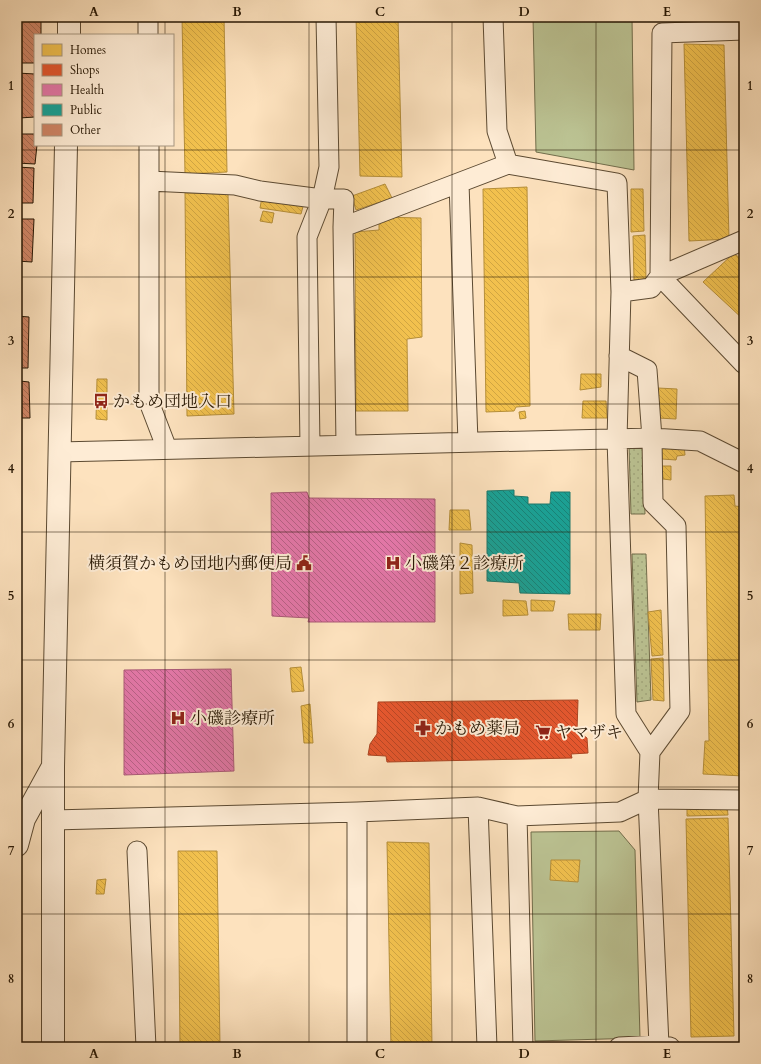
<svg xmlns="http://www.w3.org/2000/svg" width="761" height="1064" font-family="Cardo,'Noto Serif JP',serif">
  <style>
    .green { fill: #bcc494; stroke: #726e4c }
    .garden { fill: url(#garden-dots); stroke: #726e4c }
    .homes { fill: url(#homes-back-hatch); stroke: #b58e38 }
    .shops { fill: url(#shops-back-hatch); stroke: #ab4421 }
    .health { fill: url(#health-back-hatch); stroke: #ab5a77 }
    .public { fill: url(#public-back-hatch); stroke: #1c796c }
    .building { fill: url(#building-back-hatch); stroke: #271704 }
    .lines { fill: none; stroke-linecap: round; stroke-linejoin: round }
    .service-casing { stroke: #5c4a32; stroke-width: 21 }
    .tertiary-casing { stroke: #5c4a32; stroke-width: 24 }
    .service { stroke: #feecd5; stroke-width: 19 }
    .tertiary { stroke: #feecd5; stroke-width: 22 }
    .grid { fill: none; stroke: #271704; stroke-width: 1; stroke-opacity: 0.55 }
    .labels { text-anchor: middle; stroke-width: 4; stroke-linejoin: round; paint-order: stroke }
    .poi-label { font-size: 17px; fill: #271704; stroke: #feecd5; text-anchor: start }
    .neatline { fill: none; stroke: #271704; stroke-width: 1.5 }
    .grid-label { font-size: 13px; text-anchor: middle; font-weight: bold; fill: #271704 }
  </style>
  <defs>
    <pattern id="garden-dots" width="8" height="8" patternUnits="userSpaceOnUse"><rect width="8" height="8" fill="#bcc494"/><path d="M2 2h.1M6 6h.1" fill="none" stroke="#a2a87e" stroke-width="1.8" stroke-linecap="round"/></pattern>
    <pattern id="homes-back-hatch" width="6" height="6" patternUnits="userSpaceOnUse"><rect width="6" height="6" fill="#f2c14e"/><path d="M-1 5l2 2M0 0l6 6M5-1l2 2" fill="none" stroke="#d0a542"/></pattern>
    <pattern id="shops-back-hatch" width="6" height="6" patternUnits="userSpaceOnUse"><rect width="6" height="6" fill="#e4572e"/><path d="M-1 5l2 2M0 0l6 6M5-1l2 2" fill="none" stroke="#b94725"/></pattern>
    <pattern id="health-back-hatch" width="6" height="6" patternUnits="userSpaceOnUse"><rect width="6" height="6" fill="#e377a8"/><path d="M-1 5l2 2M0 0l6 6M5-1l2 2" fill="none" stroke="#b86187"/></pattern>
    <pattern id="public-back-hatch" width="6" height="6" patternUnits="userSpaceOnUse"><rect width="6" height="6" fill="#17a398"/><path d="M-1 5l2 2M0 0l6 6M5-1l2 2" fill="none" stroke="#15847a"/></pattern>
    <pattern id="building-back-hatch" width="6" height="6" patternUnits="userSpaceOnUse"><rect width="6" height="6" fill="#cf8566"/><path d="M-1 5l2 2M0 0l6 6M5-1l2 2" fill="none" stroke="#a86c52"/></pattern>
  </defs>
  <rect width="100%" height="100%" fill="#fde2be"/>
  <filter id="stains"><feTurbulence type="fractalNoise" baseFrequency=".005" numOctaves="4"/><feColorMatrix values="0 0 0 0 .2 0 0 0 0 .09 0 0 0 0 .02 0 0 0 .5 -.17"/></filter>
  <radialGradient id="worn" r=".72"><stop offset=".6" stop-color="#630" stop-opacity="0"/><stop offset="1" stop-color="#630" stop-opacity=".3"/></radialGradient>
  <path class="green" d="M533 17H640H632L634 170 536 152Z
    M619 831 635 850 640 1038 535 1041 531 832Z"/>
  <path class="garden" d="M629 446H643L645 514H631Z
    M632 554H646L651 700 637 702Z"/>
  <path class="homes" d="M182 17H224L227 172 185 174Z
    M356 17H398L402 177 360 176Z
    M684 44 724 45 729 239 689 241Z
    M385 184 392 198 356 210 352 196Z
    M527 187 530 406 516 407 514 411 486 412 483 189Z
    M631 189H643L644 231 631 232Z
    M185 193 228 194 234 414 187 416Z
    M262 197 304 203 301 214 260 208Z
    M263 211 274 213 272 223 260 221Z
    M379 217 421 218 422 337 407 339 408 411H356L355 232 379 230Z
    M645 235 646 279 634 280 633 236Z
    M734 253 744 262V320L703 282Z
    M581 374H601V387L580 390Z
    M97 379H107V420L96 419Z
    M658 388 677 389 676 419 658 418Z
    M583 401H606L607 418H582Z
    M525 411 526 418 520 419 519 412Z
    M684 445 685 455 677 456 676 460 662 459 661 446Z
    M662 466H671V480L663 479Z
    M734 495 735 506 744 507V776L703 774 705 741H709L705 496Z
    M450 510H469L471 530H449Z
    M460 543 472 545 473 593 460 594Z
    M503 600 526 601 528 615 503 616Z
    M531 600 555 601 553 611H531Z
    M661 610 663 655 652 656 648 612Z
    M568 614H601L600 630H569Z
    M663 658 664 701 653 700 651 659Z
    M301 667 304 691 292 692 290 668Z
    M310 704 313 743H304L301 706Z
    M727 805 728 815 687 816V806Z
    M728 818 734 1036 691 1037 686 819Z
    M387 842 429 843 432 1047H391Z
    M178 851H217L220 1047H180Z
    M551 860H580L578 882 550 880Z
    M106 879 104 894H96L97 880Z"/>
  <path class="shops" d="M578 700 577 731 587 738 588 753 571 754 572 758 387 762 386 756 368 755 370 744 377 734 378 702Z"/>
  <path class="health" d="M307 492 309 498 435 499V622H308L309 618 272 616 271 493Z
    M231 669 234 771 124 775V670Z"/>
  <path class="public" d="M514 490V496L528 497V504H550L551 492H570V594L520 593 519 583 487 581V491Z"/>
  <path class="building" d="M17 17H41V35H35V63H17Z
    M17 73 35 74V117L19 118 20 126H17Z
    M17 134H35V145H37L35 164 17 163Z
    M17 167 34 168 33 203H17Z
    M17 219H34L32 262 17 261Z
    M17 316 29 317 28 368H17Z
    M17 372H20V381L29 382 30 418H17Z"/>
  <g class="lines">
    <g class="service-casing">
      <path id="service" d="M148 17V35
        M493 17 497 131 508 164 617 183 621 292 617 439 626 714 650 752 648 799 659 1045
        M744 30 662 33 660 276 744 364
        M149 145V402L167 449
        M149 181 235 185 260 191 322 199H344L343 227 346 445
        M459 183 468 442
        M343 227 508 164
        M621 292 651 288 660 276 744 240
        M619 356 647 370 652 438 653 503 676 526 680 711 650 752
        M310 446 307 237 322 199 329 167 326 17
        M59 452 652 438 700 441 744 463
        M478 807 487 1047
        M517 816 523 1047
        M53 820 357 812 478 807 517 816 620 812 648 799 744 800
        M137 851 146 1047
        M357 1047V812
        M619 1047 659 1045 670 1047"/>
    </g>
    <g class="tertiary-casing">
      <path id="tertiary" d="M69 35V17
        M17 845 24 819 52 768
        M53 1047V767L66 145"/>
    </g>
    <use href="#service" class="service"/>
    <use href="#tertiary" class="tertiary"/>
  </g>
  <path class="grid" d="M165 17V35M309 17V1047M452 17V1047M596 17V1047M165 145V1047M17 150H744M17 277H744M17 404H744M17 532H744M17 660H744M17 787H744M17 914H744"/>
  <defs>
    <g id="bus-bare" transform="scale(1.2)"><path d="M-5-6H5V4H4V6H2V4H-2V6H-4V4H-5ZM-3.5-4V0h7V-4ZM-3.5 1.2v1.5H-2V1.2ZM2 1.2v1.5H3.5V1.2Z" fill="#8f2418" stroke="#feecd5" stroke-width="2.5" paint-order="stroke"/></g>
    <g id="civic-bare" transform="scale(1.2)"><path d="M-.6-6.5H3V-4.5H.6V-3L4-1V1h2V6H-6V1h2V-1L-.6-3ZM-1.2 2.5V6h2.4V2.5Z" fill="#8f2418" stroke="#feecd5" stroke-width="2.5" paint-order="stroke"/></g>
    <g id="hospital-bare" transform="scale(1.2)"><path d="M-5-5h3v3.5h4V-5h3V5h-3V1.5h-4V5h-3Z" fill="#8f2418" stroke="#feecd5" stroke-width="2.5" paint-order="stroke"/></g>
    <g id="pharmacy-bare" transform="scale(1.2)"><path d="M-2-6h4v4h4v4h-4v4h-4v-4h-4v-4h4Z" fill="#8f2418" stroke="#feecd5" stroke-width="2.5" paint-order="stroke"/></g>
    <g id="supermarket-bare" transform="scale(1.2)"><path d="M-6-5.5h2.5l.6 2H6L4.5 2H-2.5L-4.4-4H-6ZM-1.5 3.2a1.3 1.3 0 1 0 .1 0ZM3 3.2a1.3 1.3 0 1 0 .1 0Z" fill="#8f2418" stroke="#feecd5" stroke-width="2.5" paint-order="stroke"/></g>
  </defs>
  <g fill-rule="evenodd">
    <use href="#bus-bare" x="101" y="401"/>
    <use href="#civic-bare" x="304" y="563"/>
    <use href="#hospital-bare" x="393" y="563"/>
    <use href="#hospital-bare" x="178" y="718"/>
    <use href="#pharmacy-bare" x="423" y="728"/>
    <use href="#supermarket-bare" x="543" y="732"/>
  </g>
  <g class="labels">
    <g class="poi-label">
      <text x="113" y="407">かもめ団地入口</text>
      <text x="292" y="569" text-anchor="end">横須賀かもめ団地内郵便局</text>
      <text x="405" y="569">小磯第２診療所</text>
      <text x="190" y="724">小磯診療所</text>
      <text x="435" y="734">かもめ薬局</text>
      <text x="555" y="738">ヤマザキ</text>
    </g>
  </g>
  <rect width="761" height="1064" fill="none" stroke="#fde2be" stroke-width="44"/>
  <rect x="34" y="34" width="140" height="112" fill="#feecd5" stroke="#a89781"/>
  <rect x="42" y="44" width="20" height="12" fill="#f2c14e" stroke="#a89781"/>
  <text x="70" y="54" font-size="12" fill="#271704">Homes</text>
  <rect x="42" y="64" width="20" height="12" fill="#e4572e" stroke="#a89781"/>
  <text x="70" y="74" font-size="12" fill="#271704">Shops</text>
  <rect x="42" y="84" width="20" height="12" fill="#e377a8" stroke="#a89781"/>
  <text x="70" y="94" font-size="12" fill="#271704">Health</text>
  <rect x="42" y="104" width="20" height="12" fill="#17a398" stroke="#a89781"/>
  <text x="70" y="114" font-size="12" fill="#271704">Public</text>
  <rect x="42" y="124" width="20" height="12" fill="#cf8566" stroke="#a89781"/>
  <text x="70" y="134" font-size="12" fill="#271704">Other</text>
  <rect x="22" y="22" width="717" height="1020" class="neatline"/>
  <g class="grid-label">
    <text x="94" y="16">A</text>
    <text x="237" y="16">B</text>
    <text x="380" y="16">C</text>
    <text x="524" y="16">D</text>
    <text x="667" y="16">E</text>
    <text x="11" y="90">1</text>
    <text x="750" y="90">1</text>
    <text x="11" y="218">2</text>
    <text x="750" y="218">2</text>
    <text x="11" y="345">3</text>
    <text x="750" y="345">3</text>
    <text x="11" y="473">4</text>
    <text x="750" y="473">4</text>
    <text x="11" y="600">5</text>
    <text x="750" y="600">5</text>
    <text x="11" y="728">6</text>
    <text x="750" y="728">6</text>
    <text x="11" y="855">7</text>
    <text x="750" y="855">7</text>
    <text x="11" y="983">8</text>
    <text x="750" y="983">8</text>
    <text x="94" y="1058">A</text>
    <text x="237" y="1058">B</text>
    <text x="380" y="1058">C</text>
    <text x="524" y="1058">D</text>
    <text x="667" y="1058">E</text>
  </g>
  <rect width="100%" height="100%" filter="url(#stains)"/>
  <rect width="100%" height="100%" fill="url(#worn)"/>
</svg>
